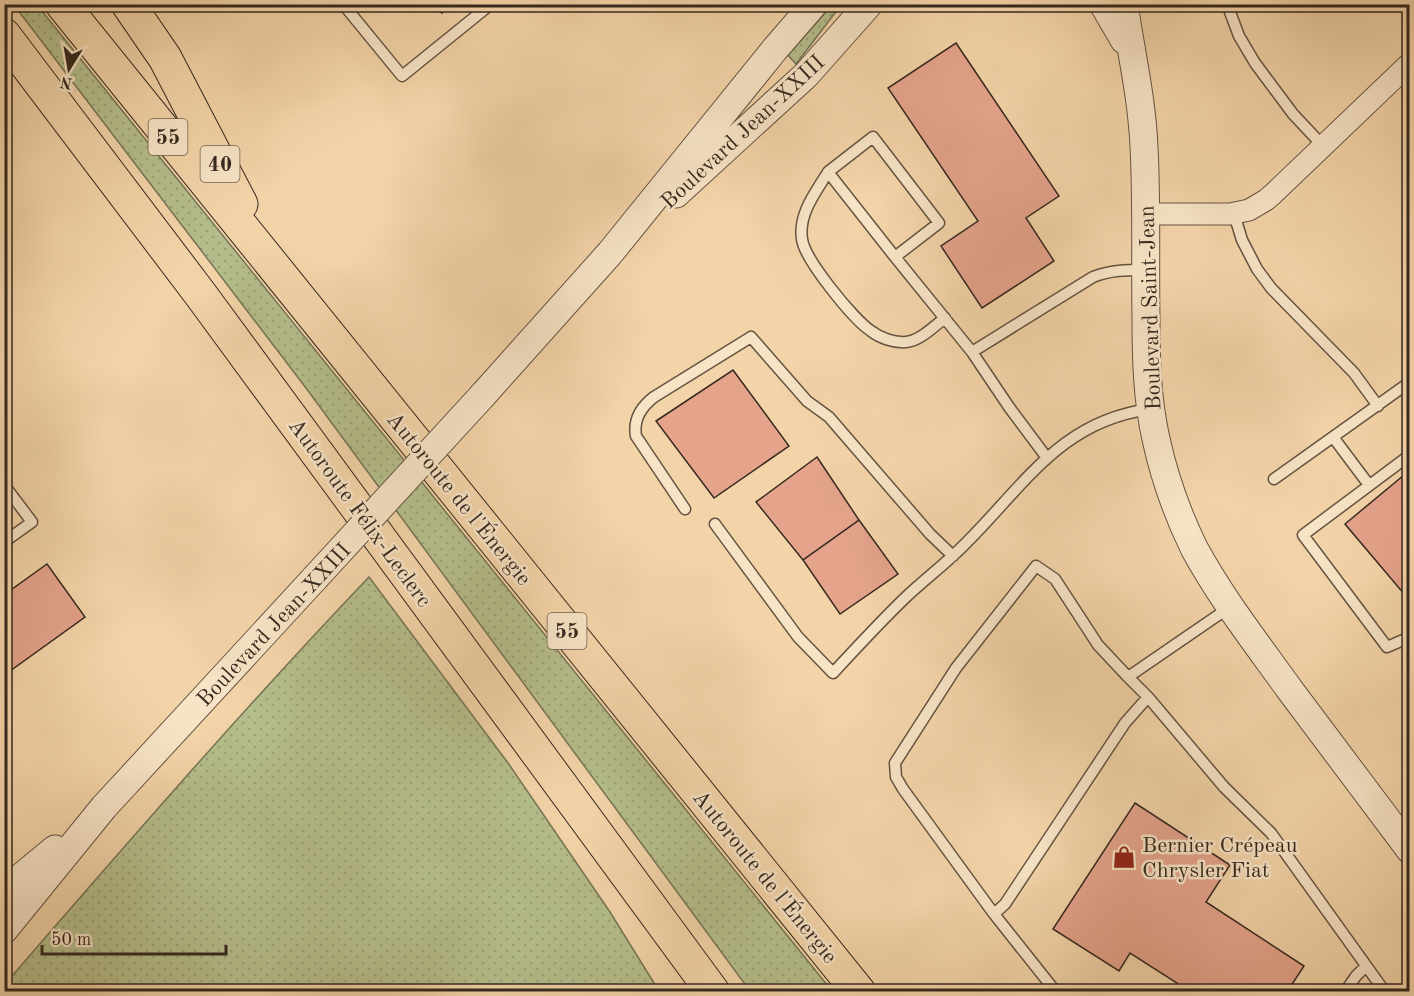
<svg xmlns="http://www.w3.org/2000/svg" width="1414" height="996" font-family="'Old Standard TT',serif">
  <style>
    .grass { fill: url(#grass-dots); stroke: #757456; stroke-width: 1.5 }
    .building { fill: #e5a38c; stroke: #35291f; stroke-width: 1.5 }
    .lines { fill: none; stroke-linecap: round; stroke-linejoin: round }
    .service-casing { stroke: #645441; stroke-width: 13 }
    .minor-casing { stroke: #645441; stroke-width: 23 }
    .tertiary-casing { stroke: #645441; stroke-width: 29 }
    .motorway-casing { stroke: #35291f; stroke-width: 35 }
    .service { stroke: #f7e3c6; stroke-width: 10 }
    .minor { stroke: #f7e3c6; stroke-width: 21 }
    .tertiary { stroke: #f7e3c6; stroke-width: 27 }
    .motorway { stroke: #f3d4a8; stroke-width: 33 }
    .tertiary-bridge-casing { stroke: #645441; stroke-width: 29; stroke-linecap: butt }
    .tertiary-bridge { stroke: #f7e3c6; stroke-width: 27 }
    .labels { text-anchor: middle; stroke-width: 5; stroke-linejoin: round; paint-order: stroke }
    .shield { fill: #f7e3c6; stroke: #6f6151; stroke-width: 1.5 }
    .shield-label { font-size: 21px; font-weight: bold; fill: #35291f }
    .street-label { font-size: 22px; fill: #35291f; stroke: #f7e3c6 }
    .poi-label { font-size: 22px; fill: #35291f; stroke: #f7e3c6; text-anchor: start }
  </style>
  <defs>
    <pattern id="grass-dots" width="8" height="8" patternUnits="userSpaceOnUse" patternTransform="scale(1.5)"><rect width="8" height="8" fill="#b5be8c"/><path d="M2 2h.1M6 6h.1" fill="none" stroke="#9ca378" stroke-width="1.8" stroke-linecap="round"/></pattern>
  </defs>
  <rect width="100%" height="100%" fill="#f3d4a8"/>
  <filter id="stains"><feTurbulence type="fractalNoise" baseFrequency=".00333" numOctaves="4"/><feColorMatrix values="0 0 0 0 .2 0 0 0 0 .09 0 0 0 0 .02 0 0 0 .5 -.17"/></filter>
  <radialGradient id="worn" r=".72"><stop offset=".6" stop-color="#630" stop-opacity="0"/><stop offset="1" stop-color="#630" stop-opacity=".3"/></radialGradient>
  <path class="grass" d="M14 5H37L832 991H750L306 388Z
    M832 5H841L796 64 788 55Z
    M369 577 508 763 610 912 659 991H5V984C124 847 243 709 369 577Z"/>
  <path class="building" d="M426 4H447L442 13Z
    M956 43 1059 196 1026 218 1054 261 982 308 941 246 978 221 888 88Z
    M733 370 789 446 714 498 656 421Z
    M817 457 859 520 803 560 756 502Z
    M1410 470V601L1345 524Z
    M859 520 898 574 840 614 803 560Z
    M47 564 85 617 10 671 4 664V595Z
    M1135 803 1230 865 1206 902 1304 966 1287 992H1187L1188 990 1130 953 1119 971 1053 929Z"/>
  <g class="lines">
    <g class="service-casing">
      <path id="service" d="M343 4 402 76 491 4
        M1227 4 1239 36 1255 63 1293 114 1323 146
        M828 172C816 192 798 214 802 239 804 259 854 320 871 331 880 338 894 343 906 342 920 341 934 326 945 318
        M1234 214 1242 240 1257 269 1271 288 1354 373 1378 406
        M895 257 939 223 873 137 828 172 895 257 972 352 1093 277C1110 270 1127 270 1145 270
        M972 352 1009 407 1047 458
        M1333 437 1369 485
        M1410 455 1303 535 1387 647 1410 637
        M1274 479 1410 382
        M4 485 32 522 4 542
        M685 509 636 436C633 419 641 407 654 397L751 337 807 401 829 417 930 534 953 556
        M715 524 798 637 833 673C857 647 881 621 906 597 926 578 948 562 967 542 1025 484 1062 420 1151 409
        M1230 607 1128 677 1148 697 1224 787 1271 833 1385 992
        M994 914 1005 904 1125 723 1148 697
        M1056 992 994 914 903 789 896 777 895 763 956 668 1036 566 1055 579 1098 645 1128 677
        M1345 992 1356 976 1366 966"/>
    </g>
    <g class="minor-casing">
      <path id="minor" d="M1145 214H1230L1249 210 1266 200 1273 194 1410 63"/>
    </g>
    <g class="tertiary-casing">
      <path id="tertiary" d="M1103 4 1124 40
        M1124 4C1131 52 1142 99 1144 147 1147 204 1145 261 1146 319 1146 359 1147 399 1156 439 1164 476 1177 513 1194 548 1221 598 1257 644 1290 690 1330 744 1370 797 1410 850
        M676 194 806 75 869 4
        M483 395 610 253 775 49 814 4
        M4 891 55 849
        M4 930 104 807 315 578"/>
    </g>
    <g class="motorway-casing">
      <path id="motorway" d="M62 4 859 992
        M128 4 165 58 241 204
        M4 35 201 295 713 992"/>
    </g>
    <use href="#service" class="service"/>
    <use href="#minor" class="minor"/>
    <use href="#tertiary" class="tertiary"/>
    <use href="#motorway" class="motorway"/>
    <g class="tertiary-bridge-casing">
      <path id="tertiary-bridge" d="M315 578 483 395"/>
    </g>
    <use href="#tertiary-bridge" class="tertiary-bridge"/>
  </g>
  <defs>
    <g id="shop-bare" transform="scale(1.8)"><path d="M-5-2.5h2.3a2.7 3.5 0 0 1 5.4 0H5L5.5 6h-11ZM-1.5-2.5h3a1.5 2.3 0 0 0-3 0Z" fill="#8f2418" stroke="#f7e3c6" stroke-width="2.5" paint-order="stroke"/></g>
  </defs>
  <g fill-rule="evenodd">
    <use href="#shop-bare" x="1124" y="857"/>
  </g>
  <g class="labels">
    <g class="shield">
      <rect x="148.5" y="119" width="39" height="36" rx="4.5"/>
      <rect x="200.5" y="146" width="39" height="36" rx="4.5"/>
      <rect x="547.5" y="613" width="39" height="36" rx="4.5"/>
    </g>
    <g class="shield-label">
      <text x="168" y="144">55</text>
      <text x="220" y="171">40</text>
      <text x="567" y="638">55</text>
    </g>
    <g class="street-label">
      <text transform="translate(742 131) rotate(-43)" y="8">Boulevard Jean-XXIII</text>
      <text transform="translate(1149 308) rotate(-92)" y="8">Boulevard Saint-Jean</text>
      <text transform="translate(460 498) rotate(51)" y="8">Autoroute de l'Énergie</text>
      <text transform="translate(361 512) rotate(54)" y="8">Autoroute Félix-Leclerc</text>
      <text transform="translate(273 624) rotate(-47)" y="8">Boulevard Jean-XXIII</text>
      <text transform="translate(766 876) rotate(51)" y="8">Autoroute de l'Énergie</text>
    </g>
    <g class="poi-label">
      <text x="1142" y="852">Bernier Crépeau<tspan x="1142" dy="25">Chrysler Fiat</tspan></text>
    </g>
  </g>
  <rect width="1414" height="996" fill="none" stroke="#f3d4a8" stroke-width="24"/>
  <rect x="6" y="6" width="1402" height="984" fill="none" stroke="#35291f" stroke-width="3"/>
  <rect x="12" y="12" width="1390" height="972" fill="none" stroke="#35291f" stroke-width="1.5"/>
  <g transform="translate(69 69) rotate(191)" stroke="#f7e3c6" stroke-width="4.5" paint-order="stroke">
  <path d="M0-4.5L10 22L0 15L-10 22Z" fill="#35291f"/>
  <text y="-9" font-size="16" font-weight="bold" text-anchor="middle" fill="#35291f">N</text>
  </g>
  <path d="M42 945v9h184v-9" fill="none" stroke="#35291f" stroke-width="3"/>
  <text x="51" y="945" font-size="18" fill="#35291f" stroke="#f7e3c6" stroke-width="4.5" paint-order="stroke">50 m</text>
  <rect width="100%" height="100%" filter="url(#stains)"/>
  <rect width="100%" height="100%" fill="url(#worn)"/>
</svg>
